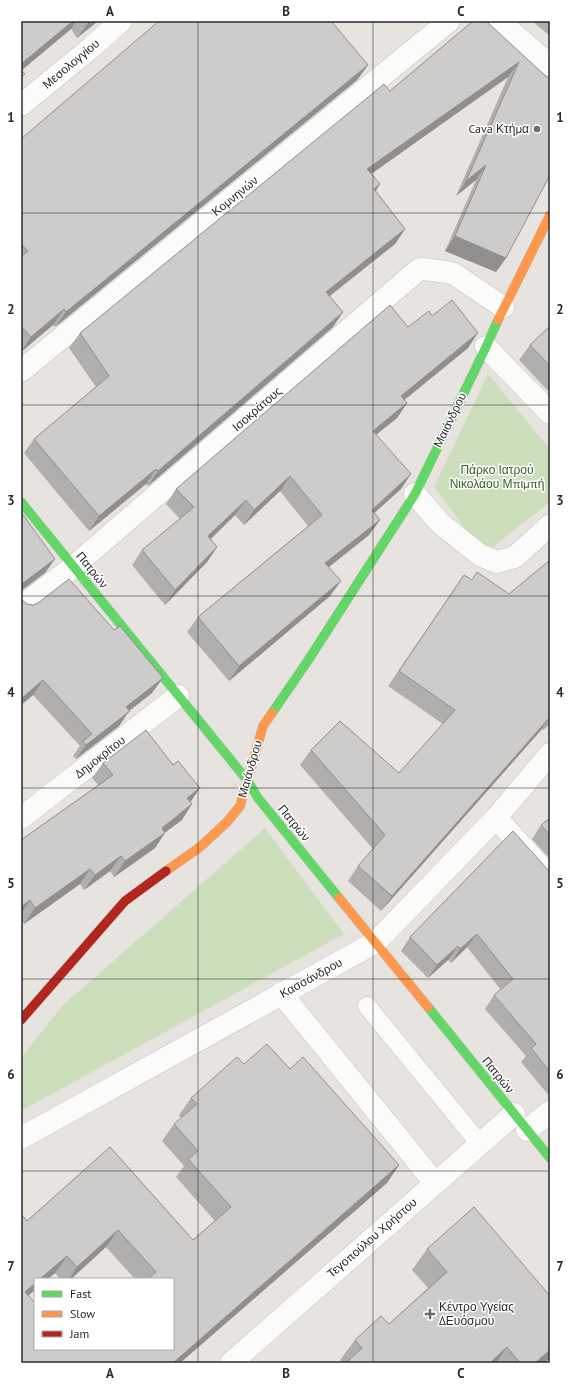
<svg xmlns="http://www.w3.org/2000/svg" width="571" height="1384" font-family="'PT Sans',sans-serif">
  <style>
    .green { fill: #cddebd }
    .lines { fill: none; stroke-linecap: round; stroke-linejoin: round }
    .lane-casing { stroke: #c1c0c1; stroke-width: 19 }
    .street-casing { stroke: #c1c0c1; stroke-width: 23 }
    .fast-casing { stroke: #c1c0c1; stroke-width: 10 }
    .slow-casing { stroke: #c1c0c1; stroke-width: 10 }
    .jam-casing { stroke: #c1c0c1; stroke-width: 10 }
    .lane { stroke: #fbfbfa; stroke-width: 18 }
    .street { stroke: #fbfbfa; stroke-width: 22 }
    .fast { stroke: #63d668; stroke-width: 9 }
    .slow { stroke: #ff974d; stroke-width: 9 }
    .jam { stroke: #b3261e; stroke-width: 9 }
    .wall { fill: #b1afae; fill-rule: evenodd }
    .shaded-wall { fill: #908f8d }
    .building { fill: #ceccca; stroke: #908f8d; fill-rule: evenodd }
    .grid { fill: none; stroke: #2a2a2a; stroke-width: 1; stroke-opacity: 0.55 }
    .poi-dot { fill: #6c6b6a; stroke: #fff; stroke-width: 1.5 }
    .labels { text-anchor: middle; stroke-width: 3; stroke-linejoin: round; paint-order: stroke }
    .street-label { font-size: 12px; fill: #2a2a2a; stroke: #fff }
    .poi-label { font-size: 12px; fill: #2a2a2a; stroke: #fff; text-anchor: end }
    .park-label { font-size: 12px; fill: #325d23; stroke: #fff }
    .neatline { fill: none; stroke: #2a2a2a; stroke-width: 1.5 }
    .grid-label { font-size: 13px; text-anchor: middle; font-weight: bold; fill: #2a2a2a }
  </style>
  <rect width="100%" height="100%" fill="#e7e4e0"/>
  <path class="green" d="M488 374 550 449V502L484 554 434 487Z
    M265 828 344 934 21 1111V1058L63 1005Z"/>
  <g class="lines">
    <g class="lane-casing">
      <path id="lane" d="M367 1006 480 1144"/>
    </g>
    <g class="street-casing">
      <path id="street" d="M499 21 550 65
        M21 105 92 47 121 21
        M486 347 550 413
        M21 371 449 21
        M415 494 440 523 480 555 497 562 515 557 550 525
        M21 607 73 567 418 270 422 269 447 272 454 274 503 307
        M21 818 178 696
        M496 818 550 877
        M281 993 435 1183
        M527 1130 550 1112
        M21 1138 376 942 496 818 550 754
        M231 1363 514 1114"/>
    </g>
    <g class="fast-casing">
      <path id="fast" d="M21 502 247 780 258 798 339 898
        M272 713 309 659 415 494 486 347 498 320
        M428 1007 550 1158"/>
    </g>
    <g class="slow-casing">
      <path id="slow" d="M498 320 550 215
        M166 871 200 847 227 822 240 806 263 726 272 713
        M339 898 428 1007"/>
    </g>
    <g class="jam-casing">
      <path id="jam" d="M21 1020 125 901 166 871"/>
    </g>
    <use href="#lane" class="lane"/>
    <use href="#street" class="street"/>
    <use href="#fast" class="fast"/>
    <use href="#slow" class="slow"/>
    <use href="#jam" class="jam"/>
  </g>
  <path class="wall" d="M21 21H98L77 38 71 29 21 70Z
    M473 21 550 80 506 258 496 272 445 251 476 180 456 196 508 77 371 174 380 184 376 191 405 229 395 244 329 296 333 327 148 486 146 484 89 531 24 453 34 439 96 387 69 348 80 333 390 91Z
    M532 21H550V36Z
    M368 65 357 80 55 327 53 325 21 352V139Z
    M432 316 468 348 404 400 407 403 397 418 376 435 401 489 374 513 380 520 369 535 329 567 330 596 229 681 187 632 198 617 308 526 280 491 244 525 235 515 211 539 217 547 207 562 165 605 132 565 142 550 180 519 166 504 176 489 408 327Z
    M550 326V393L519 360 530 345Z
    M550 560V723L543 730 542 729 381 911 348 881 358 866 373 849 300 765 311 750 399 773 443 724 388 686 464 575 471 580 509 594Z
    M21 599 22 600 152 693 129 711 119 726 76 759 73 756 80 746 33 695 21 705Z
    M103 763 190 802 182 820 165 832 155 848 114 877 110 871 84 890 80 884 24 924 21 919V840L98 785 92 778Z
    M550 818V859L532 839 541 825Z
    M550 872V1097L521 1062 526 1056 485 1009 494 995 501 990 467 947 451 963 448 960 428 978 401 951 410 937Z
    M244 1064 290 1069 399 1165 387 1183 180 1363H21L27 1221 110 1147 193 1240 215 1221 176 1177 184 1166 162 1141 174 1124 181 1118 179 1115 191 1098ZM106 1247 135 1279H173L74 1350 29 1296 35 1279H48L55 1273 60 1279H71Z
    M427 1249 550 1296V1358L544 1363H343L340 1360 355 1340 389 1324 428 1288 412 1270Z"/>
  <path class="shaded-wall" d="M73 21H76L71 29 21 71V64Z
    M90 21H98L77 38 88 23Z
    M519 62 508 77 357 184 367 169Z
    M368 65 357 80 55 327 66 312Z
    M486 165 476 180 456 196 466 181Z
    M380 184 370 199 374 189Z
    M405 229 395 244 316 307 326 292Z
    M455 236 506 258 496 272 445 251Z
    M64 309 53 325 21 352 31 337Z
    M343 312 333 327 148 486 158 471Z
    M478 333 468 348 391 411 401 396Z
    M407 403 397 418 362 446 373 431Z
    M156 469 146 484 89 531 99 516Z
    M411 474 401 489 361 525 372 510Z
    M290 476 280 491 244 525 254 510Z
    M246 500 235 515 198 551 208 536Z
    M380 520 369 535 315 578 325 563Z
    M217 547 207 562 165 605 175 590Z
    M55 559 45 573 21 591V586L23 583Z
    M341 581 330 596 229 681 239 666Z
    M163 678 152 693 129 711 119 726 76 759 86 745 126 707Z
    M43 680 33 695 21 705V699Z
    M550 717 542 729 381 911 392 896Z
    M550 721V723L543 730Z
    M200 788 189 804 187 798Z
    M192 804 182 820 151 843 162 828Z
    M165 833 155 848 114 877 125 861Z
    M121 856 110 871 84 890 95 875Z
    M90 869 80 884 24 924 35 908Z
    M30 900 21 913V907Z
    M477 934 467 947 451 963 460 949Z
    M458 946 448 960 428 978 437 965Z
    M399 1165 387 1183 180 1363H173Z
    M118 1230 106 1247 71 1279H69L77 1267Z
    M67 1256 55 1273 48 1279H40Z
    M35 1283V1290L21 1302 25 1292Z
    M507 1347 496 1363H490Z
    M550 1350V1358L544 1363H535Z"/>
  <path class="building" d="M21 21H73L21 64Z
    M159 21H331L368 65 66 312 64 309 31 337 21 326V257L28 251 21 244V139Z
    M473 21H486L550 80V175L506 258 455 236 486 165 466 181 519 62 367 169 380 184 374 189 405 229 326 292 343 312 158 471 156 469 99 516 34 439 109 376 80 333 384 84 390 91Z
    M21 70 25 74 21 77Z
    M452 300 478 333 401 396 407 403 373 431 411 474 372 510 380 520 325 563 341 581 239 666 198 617 322 515 290 476 254 510 246 500 208 536 217 547 175 590 142 550 194 507 176 489 390 305 408 327 429 311 432 316Z
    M550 326V366L530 345Z
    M21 512 55 559 23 583 21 586Z
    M550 560V717L392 896 358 866 385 835 311 750 340 721 399 773 455 710 399 671 464 575 472 580 477 572 509 594Z
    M69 579 114 630 120 626 163 678 126 707 130 711 86 745 83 741 92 734 43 680 21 699V599L22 600 27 604 33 605 38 603Z
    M146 730 173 765 178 761 200 788 187 798 192 804 162 828 165 833 125 861 121 856 95 875 90 869 35 908 30 900 21 907V840L113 775 103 763Z
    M550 818V835L541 825Z
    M513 831 550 872V1072L531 1048 536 1044 494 995 513 979 477 934 460 949 458 946 437 965 410 937Z
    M267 1044 290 1069 303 1057 399 1165 173 1363H21V1216L22 1215 27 1221 110 1147 193 1240 231 1207 188 1159 198 1151 174 1124 197 1104 191 1098 237 1057 244 1064ZM118 1230 156 1272 148 1279H173V1349H76L74 1350 73 1349H35V1303L25 1292 35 1283V1279H40L67 1256 77 1267Z
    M474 1207 550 1296V1350L535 1363H520L507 1347 490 1363H346L362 1348 355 1340 381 1316 389 1324 447 1272 427 1249Z"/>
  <path class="grid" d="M198 21V1363M373 21V1363M21 213H550M21 405H550M21 596H550M21 788H550M21 979H550M21 1171H550"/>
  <g class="poi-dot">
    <circle cx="537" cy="129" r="4"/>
    <path d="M428 1308h4v4h4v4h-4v4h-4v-4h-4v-4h4z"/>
  </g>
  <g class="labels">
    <g class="street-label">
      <text transform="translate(71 64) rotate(-40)" y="4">Μεσολογγίου</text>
      <text transform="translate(235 196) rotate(-39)" y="4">Κομνηνών</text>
      <text transform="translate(257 409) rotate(-41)" y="4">Ισοκράτους</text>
      <text transform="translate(450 420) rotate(-64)" y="4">Μαιάνδρου</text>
      <text transform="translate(92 570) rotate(51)" y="4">Πατρών</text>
      <text transform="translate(100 757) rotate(-38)" y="4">Δημοκρίτου</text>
      <text transform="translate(250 769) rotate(-74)" y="4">Μαιάνδρου</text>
      <text transform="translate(294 823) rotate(51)" y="4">Πατρών</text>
      <text transform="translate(311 978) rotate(-29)" y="4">Κασσάνδρου</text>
      <text transform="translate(498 1075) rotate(51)" y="4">Πατρών</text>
      <text transform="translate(372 1238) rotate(-41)" y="4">Τεγοπούλου Χρήστου</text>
    </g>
    <g class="poi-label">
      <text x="529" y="133">Cava Κτήμα</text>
      <text x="439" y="1311" text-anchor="start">Κέντρο Υγείας<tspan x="439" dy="14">ΔΕυόσμου</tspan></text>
    </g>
    <g class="park-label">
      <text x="497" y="474">Πάρκο Ιατρού<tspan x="497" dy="14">Νικολάου Μπιμπή</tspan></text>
    </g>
  </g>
  <rect width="571" height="1384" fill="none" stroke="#ffffff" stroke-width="44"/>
  <rect x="34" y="1278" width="140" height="72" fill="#ffffff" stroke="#aaaaaa"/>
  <rect x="42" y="1291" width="20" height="6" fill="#63d668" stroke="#aaaaaa"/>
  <text x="70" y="1298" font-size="12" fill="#2a2a2a">Fast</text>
  <rect x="42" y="1311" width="20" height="6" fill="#ff974d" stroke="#aaaaaa"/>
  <text x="70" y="1318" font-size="12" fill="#2a2a2a">Slow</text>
  <rect x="42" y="1331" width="20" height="6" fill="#b3261e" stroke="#aaaaaa"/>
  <text x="70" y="1338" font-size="12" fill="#2a2a2a">Jam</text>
  <rect x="22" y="22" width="527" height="1340" class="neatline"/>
  <g class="grid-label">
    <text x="110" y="16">A</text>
    <text x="286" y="16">B</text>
    <text x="461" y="16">C</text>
    <text x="11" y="122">1</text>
    <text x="560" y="122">1</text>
    <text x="11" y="314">2</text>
    <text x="560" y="314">2</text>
    <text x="11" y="505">3</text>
    <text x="560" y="505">3</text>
    <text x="11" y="697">4</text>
    <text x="560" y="697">4</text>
    <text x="11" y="888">5</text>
    <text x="560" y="888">5</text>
    <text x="11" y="1079">6</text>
    <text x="560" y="1079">6</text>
    <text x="11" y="1271">7</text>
    <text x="560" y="1271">7</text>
    <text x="110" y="1378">A</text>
    <text x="286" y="1378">B</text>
    <text x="461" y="1378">C</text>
  </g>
</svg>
